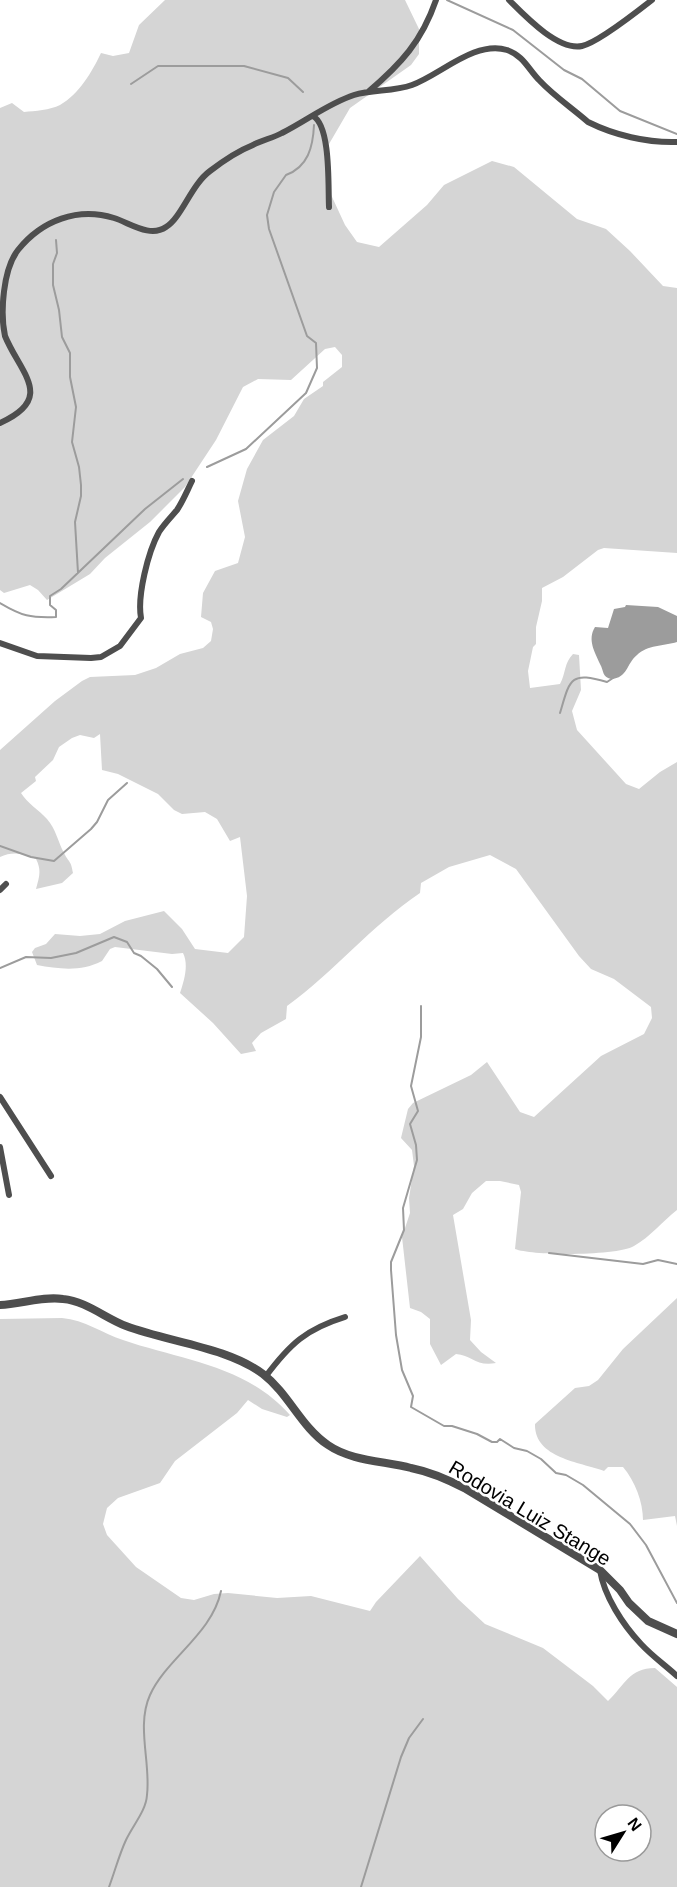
<svg xmlns="http://www.w3.org/2000/svg" width="677" height="1887" font-family="Arial,sans-serif">
  <style>
    .green { fill: #d5d5d5; fill-rule: evenodd }
    .water { fill: #9c9c9c }
    .lines { fill: none; stroke-linecap: round; stroke-linejoin: round }
    .stream { stroke: #9c9c9c; stroke-width: 2 }
    .minor { stroke: #4e4e4e; stroke-width: 6 }
    .tertiary { stroke: #4e4e4e; stroke-width: 8 }
    .labels { text-anchor: middle; stroke-width: 5; stroke-linejoin: round; paint-order: stroke }
    .street-label { font-size: 20px; fill: #000; stroke: #fff }
  </style>
  <rect width="100%" height="100%" fill="#fff"/>
  <path class="green" d="M165 0H405L419 29V54L411 65 350 108 329 144 327 186 345 225 357 242 379 247 427 205 444 185 492 161 514 167 577 219 606 229 630 251 663 286 677 288V553L604 548 598 550 563 577 542 588V601L536 627V644L533 647 528 671 530 688 560 684C566 673 564 663 573 654L579 655 581 690 572 711 577 730 626 784 639 789 660 772 677 762V1210C663 1221 650 1237 634 1246 617 1256 533 1256 515 1249L521 1192 519 1185 500 1181H486L472 1193 463 1209 453 1215 471 1320 470 1340 481 1352 496 1363C476 1367 472 1355 456 1354L441 1365 430 1344V1319L421 1312 410 1308 402 1237 410 1213 409 1198 414 1166 412 1150 401 1138 408 1109 413 1103 471 1075 487 1062 520 1112 534 1117 601 1056 644 1034 652 1018 651 1007 614 979 591 969 579 956 516 869 490 855 449 867 421 883 420 893C372 925 334 972 287 1006L286 1019 261 1033 252 1043 256 1051 241 1054 213 1023 180 993C184 981 189 965 183 953L172 954 115 947 110 949 102 961C81 972 59 969 37 965L32 952 35 948 46 944 55 934 80 936 100 934 125 921 164 911 182 929 195 949 228 953 244 937 247 896 240 837 230 841 217 819 205 812 182 814 174 810 158 794 118 774 102 770 100 734 94 738 80 735 72 738 59 747 53 760 35 777 36 781 21 793C27 803 39 810 47 819 56 829 58 842 64 853 69 863 71 860 73 873L62 883 36 889C39 877 42 871 36 859 24 853 12 851 0 857V750L55 701 82 681 90 677 135 675 156 668 180 654 203 648 211 641 213 629 211 622 201 617 203 593 215 571 238 563 245 537 238 501 247 469 263 440 294 416 304 399 323 386V382L342 367V355L335 347 325 349 291 380 258 379 243 387 216 440 185 487 150 522 105 558 90 574 47 600 38 590 30 585 4 593 0 590V108L12 103 24 112C35 111 50 110 60 105 79 94 92 72 101 53L113 56 129 53 139 25Z
    M677 1298V1526L675 1516 643 1520C643 1502 635 1481 623 1467H608L604 1471C579 1462 534 1458 535 1424L575 1388 589 1386 598 1380 623 1349Z
    M62 1318C85 1320 102 1333 123 1340 181 1360 246 1365 290 1415L287 1417 262 1409 248 1400 237 1413 175 1461 160 1483 118 1498 107 1508 103 1524 107 1535 136 1567 181 1598 194 1600 214 1594 228 1593 277 1598 311 1596 370 1611 376 1602 420 1556 458 1599 485 1624 543 1648 593 1686 608 1701C625 1685 629 1668 655 1668L677 1687V1887H0V1319ZM605 1815H641V1851H605Z"/>
  <path class="water" d="M626 605 658 607 677 616V642C664 646 647 645 637 655 626 664 628 678 611 679 602 677 604 671 600 664 595 652 587 640 595 627L608 628 614 609 625 607Z"/>
  <g class="lines">
    <path class="stream" d="M447 0 513 30 564 70 582 79 620 111 677 134
      M131 84 158 66H244L288 78 303 92
      M56 240 57 253 53 264V285L59 310 62 337 70 353V377L76 407 72 442 79 467 81 485V496L75 522 78 573
      M207 467 246 449 306 393 317 368 316 343 307 336 269 229 267 215 274 192 286 175C308 167 313 147 314 125
      M0 603C22 616 30 618 56 617V610L50 605V596L61 589 145 509 183 479
      M560 713C570 679 570 671 607 682L613 678
      M0 846 31 857 54 861 91 829 97 822 108 800 127 783
      M0 968 26 957 51 958 76 953 114 937 127 942 134 953 141 956 157 969 172 987
      M421 1006V1037L411 1086 418 1111 410 1124 416 1145 417 1160 403 1208 404 1230 391 1262V1270L396 1335 402 1370 413 1396 411 1407 444 1426H452L477 1434 492 1442H497L500 1439 514 1448 527 1451 541 1459 556 1473 566 1475 583 1485 630 1524 646 1545 677 1603
      M549 1253 643 1264 658 1260 677 1264
      M109 1887C115 1871 119 1855 126 1840 133 1825 146 1811 147 1795 151 1763 136 1726 150 1695 167 1658 212 1634 221 1591
      M361 1887 401 1757 409 1738 423 1719"/>
    <path class="minor" d="M509 0C525 16 558 51 582 46 597 43 638 11 652 0
      M368 92C401 64 422 41 436 0
      M313 116C331 126 328 187 329 207
      M0 423C56 398 20 373 5 336 0 313 3 269 18 250 42 220 78 207 114 218 130 223 150 238 166 227 182 217 191 185 210 171 223 161 238 151 253 145 262 140 273 138 282 133 306 121 329 103 354 95 373 89 393 92 412 85 440 75 475 40 507 50 524 56 528 69 540 81 554 96 572 108 588 122 614 135 647 143 677 142
      M0 643 37 656 91 658 101 657 120 646 141 618C137 596 148 552 159 532 164 524 171 517 177 510 183 501 187 491 192 481
      M0 890 6 884
      M0 1097 51 1176
      M0 1147 9 1195
      M266 1376C290 1344 306 1329 345 1317
      M600 1570C604 1596 623 1625 641 1644 652 1656 665 1665 677 1676"/>
    <path class="tertiary" d="M0 1305C21 1304 43 1296 63 1299 86 1301 105 1318 126 1326 168 1342 227 1347 263 1374 289 1394 301 1427 328 1445 351 1461 384 1461 411 1468 431 1472 449 1480 466 1489L600 1570 620 1590 629 1603 648 1621 677 1634"/>
  </g>
  <g class="labels">
    <g class="street-label">
      <text transform="translate(530 1513) rotate(31)" y="7">Rodovia Luiz Stange</text>
    </g>
  </g>
  <g transform="translate(623 1833) rotate(53)"><circle r="28" fill="#ffffff" stroke="#999999" stroke-width="1.5"/>
  <path d="M0-4.5L10 22L0 15L-10 22Z" fill="#000000"/>
  <text y="-9" font-size="16" font-weight="bold" text-anchor="middle" fill="#000000">N</text>
  </g>
</svg>
